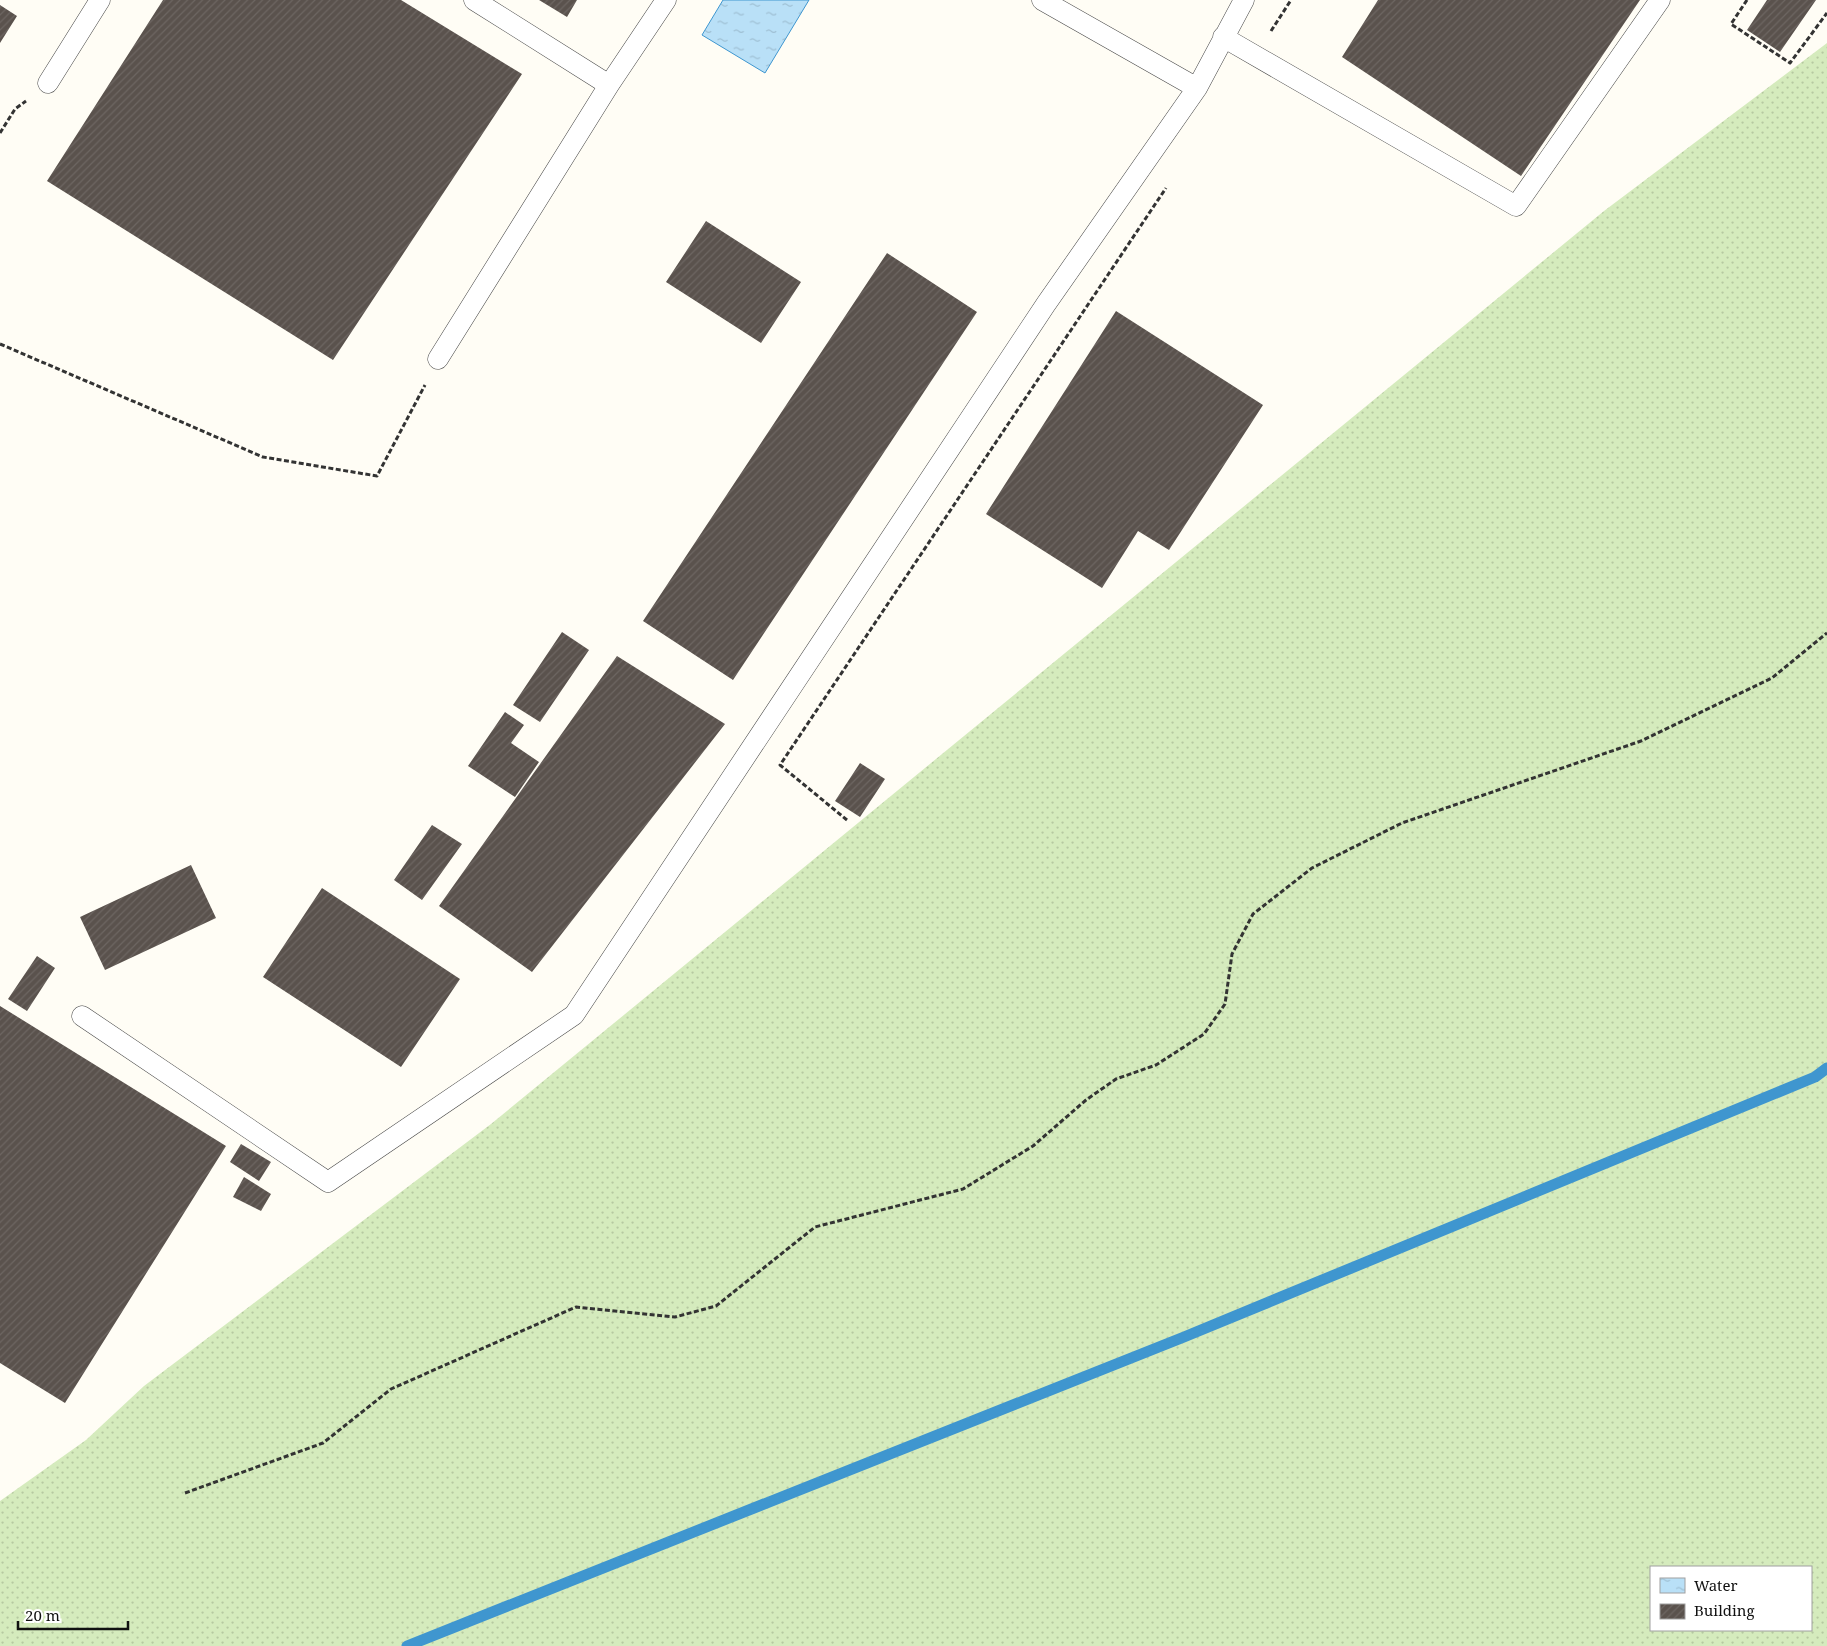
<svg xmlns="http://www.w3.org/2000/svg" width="1827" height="1646" font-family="'Noto Serif',serif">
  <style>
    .grass { fill: url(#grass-dots); fill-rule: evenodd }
    .water { fill: url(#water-ripples); stroke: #3f96cf }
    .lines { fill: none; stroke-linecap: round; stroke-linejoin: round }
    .stream { stroke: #3f96cf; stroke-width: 11 }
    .building { fill: url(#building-hatch) }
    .service-casing { stroke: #444; stroke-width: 21 }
    .path { stroke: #333; stroke-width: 3; stroke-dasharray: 5 2.5; stroke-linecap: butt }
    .service { stroke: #fff; stroke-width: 20 }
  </style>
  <defs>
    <pattern id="grass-dots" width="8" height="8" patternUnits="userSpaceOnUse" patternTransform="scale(1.25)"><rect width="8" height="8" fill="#d5ebbd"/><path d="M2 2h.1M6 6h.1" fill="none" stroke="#b6c8a1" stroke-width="1.8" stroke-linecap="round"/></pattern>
    <pattern id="water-ripples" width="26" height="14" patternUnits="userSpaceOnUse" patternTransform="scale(1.25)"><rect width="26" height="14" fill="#b9e0f7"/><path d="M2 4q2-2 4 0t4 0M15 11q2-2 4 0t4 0" fill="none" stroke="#9ebfd3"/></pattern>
    <pattern id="building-hatch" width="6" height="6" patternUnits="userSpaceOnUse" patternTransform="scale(1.25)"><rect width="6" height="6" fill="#5a524d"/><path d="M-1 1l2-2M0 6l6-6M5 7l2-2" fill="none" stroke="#6d6662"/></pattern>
  </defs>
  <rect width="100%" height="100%" fill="#fffdf5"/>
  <path class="grass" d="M1827 43V1646H0V1501L86 1440 144 1386 491 1124 1604 211ZM1651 1567H1811V1630H1651Z"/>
  <path class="water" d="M723 0H809L765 73 702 35Z"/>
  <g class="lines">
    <path class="stream" d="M407 1646 1184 1337 1815 1077 1827 1068"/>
  </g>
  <path class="building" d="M163 0H401L522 74 333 360 47 181Z
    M539 0H577L567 17Z
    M1378 0H1640L1521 176 1342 57Z
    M1767 0H1816L1780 52 1747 30Z
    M0 5 17 16 0 43Z
    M706 221 801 282 761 343 666 282Z
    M887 253 977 312 733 680 643 621Z
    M1116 311 1263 405 1169 550 1138 531 1102 588 986 514Z
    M562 632 589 650 540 722 513 705Z
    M617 656 725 724 532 972 439 906Z
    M505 712 524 725 511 743 539 762 515 797 468 766Z
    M860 763 885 779 860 817 835 801Z
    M432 825 462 844 422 900 394 880Z
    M191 865 216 918 105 970 80 917Z
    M322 888 460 979 401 1067 263 977Z
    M37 956 55 968 27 1011 8 999Z
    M0 1006 226 1146 65 1403 0 1363Z
    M241 1144 271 1162 259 1181 230 1162Z
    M244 1177 271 1194 261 1211 233 1197Z"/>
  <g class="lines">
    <g class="service-casing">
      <path id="service" d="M474 0 609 85
        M1042 0 1197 88
        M1223 37 1516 206 1660 0
        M48 83 100 0
        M438 359 609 85 666 0
        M82 1016 328 1182 574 1015 1046 304 1197 88 1244 0"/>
    </g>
    <path class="path" d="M1747 0 1731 24 1790 63 1827 13
      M1271 31 1291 0
      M0 133 15 109 26 101
      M0 344 263 457 377 476 425 385
      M847 820 780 765 1166 188
      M185 1493 323 1443 391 1389 576 1307 675 1317 716 1306 815 1227 963 1189 1033 1146 1086 1100 1116 1079 1156 1065 1204 1034 1225 1004 1232 954 1253 914 1312 868 1402 823 1641 741 1772 678 1827 633"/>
    <use href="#service" class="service"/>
  </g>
  <rect x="1650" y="1566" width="162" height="65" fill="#ffffff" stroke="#a0a0a0"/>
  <rect x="1660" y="1578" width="25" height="15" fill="url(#water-ripples)" stroke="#a0a0a0"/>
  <text x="1694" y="1591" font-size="15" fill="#111111">Water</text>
  <rect x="1660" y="1604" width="25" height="15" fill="url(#building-hatch)" stroke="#a0a0a0"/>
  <text x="1694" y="1616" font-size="15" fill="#111111">Building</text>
  <path d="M18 1621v8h110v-8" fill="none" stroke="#111111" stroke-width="2.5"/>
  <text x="25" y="1621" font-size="15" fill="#111111" stroke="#ffffff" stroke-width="4" paint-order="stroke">20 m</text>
</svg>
